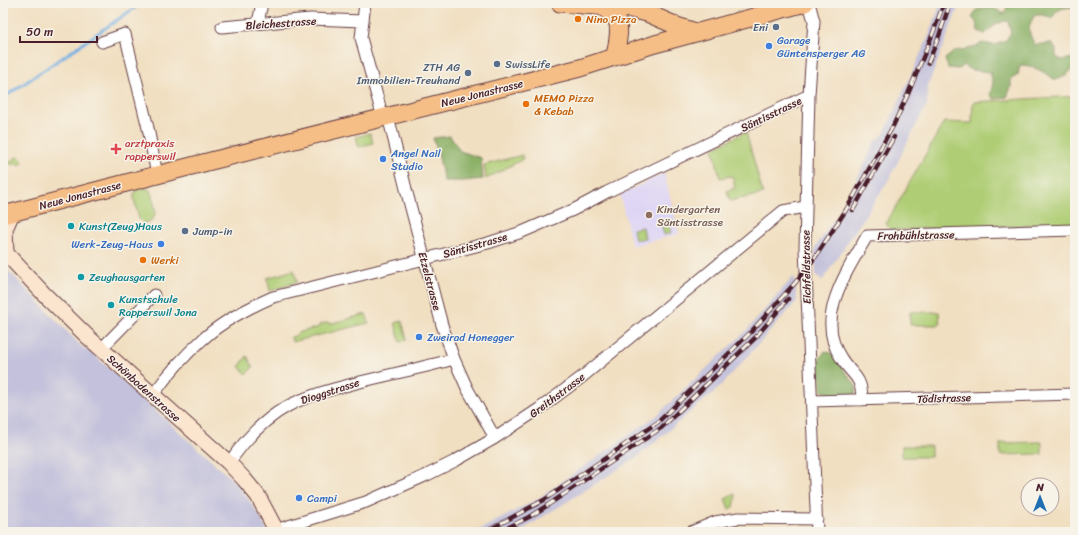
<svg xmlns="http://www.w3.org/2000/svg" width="1078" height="535" font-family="Sriracha,sans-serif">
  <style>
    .built { fill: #ded5f5 }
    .industrial { fill: #c3c1db }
    .green { fill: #afcd74; stroke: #7c7650 }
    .forest { fill: #8bb066; stroke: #6a6848 }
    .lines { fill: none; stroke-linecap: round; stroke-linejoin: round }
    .stream { stroke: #6fade2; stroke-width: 3 }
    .street-casing { stroke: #633c42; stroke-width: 13 }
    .secondary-casing { stroke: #633c42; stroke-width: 17 }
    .primary-casing { stroke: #633c42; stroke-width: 19 }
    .street { stroke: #fff; stroke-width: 11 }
    .secondary { stroke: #fbe5cf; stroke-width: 15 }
    .primary { stroke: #f6be87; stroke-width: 17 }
    .rail-casing { stroke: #4a1f2b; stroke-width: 4.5 }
    .rail { stroke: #f7f3e8; stroke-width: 3; stroke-dasharray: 9; stroke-linecap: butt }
    .food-dot { fill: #e8710a; stroke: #f7f3e8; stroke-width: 1.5 }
    .service-dot { fill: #5c6f8a; stroke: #f7f3e8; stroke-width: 1.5 }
    .shop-dot { fill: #3f7fe0; stroke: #f7f3e8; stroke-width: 1.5 }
    .health-dot { fill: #e0444e; stroke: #f7f3e8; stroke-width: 1.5 }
    .education-dot { fill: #8d6e63; stroke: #f7f3e8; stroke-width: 1.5 }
    .culture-dot { fill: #0f9aa8; stroke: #f7f3e8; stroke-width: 1.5 }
    .labels { text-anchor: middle; stroke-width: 3; stroke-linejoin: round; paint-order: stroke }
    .food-label { font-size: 11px; fill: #c56008; stroke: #f7f3e8; text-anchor: start }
    .street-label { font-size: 11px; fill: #4a1f2b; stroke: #f7f3e8 }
    .service-label { font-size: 11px; fill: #4e5e75; stroke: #f7f3e8; text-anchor: end }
    .shop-label { font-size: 11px; fill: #366cbe; stroke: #f7f3e8; text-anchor: start }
    .health-label { font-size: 11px; fill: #be3a42; stroke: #f7f3e8; text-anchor: start }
    .education-label { font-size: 11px; fill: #785e54; stroke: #f7f3e8; text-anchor: start }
    .culture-label { font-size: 11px; fill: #0d838f; stroke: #f7f3e8; text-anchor: start }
  </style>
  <rect width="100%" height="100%" fill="#f7f3e8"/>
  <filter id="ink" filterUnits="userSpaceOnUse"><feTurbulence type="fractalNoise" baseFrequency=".025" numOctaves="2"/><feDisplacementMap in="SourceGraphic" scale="8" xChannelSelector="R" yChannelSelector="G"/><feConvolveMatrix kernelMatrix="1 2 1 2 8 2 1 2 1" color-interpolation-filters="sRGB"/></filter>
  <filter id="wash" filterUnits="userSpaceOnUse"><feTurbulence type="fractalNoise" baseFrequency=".012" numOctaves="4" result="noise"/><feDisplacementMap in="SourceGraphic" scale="16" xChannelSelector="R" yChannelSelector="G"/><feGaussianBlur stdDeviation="0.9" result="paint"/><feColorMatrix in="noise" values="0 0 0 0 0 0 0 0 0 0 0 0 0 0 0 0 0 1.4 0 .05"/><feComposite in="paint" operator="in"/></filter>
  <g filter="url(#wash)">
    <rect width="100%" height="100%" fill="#f1dfc1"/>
    <path class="built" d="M664 173 679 234 632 246 620 195Z"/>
    <path class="industrial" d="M941 3H960L928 86 927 104 888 181 822 281 816 276 815 248 844 205 875 142 884 134 930 33Z
      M3 265 81 346 93 354 236 483 248 499 259 515 268 532H3Z
      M794 276 797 301 720 387 636 458 519 532H473L483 528 536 500 656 416 746 331Z"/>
    <path class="green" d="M1075 96V224L891 230 886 224 944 122 972 123 973 102Z
      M746 132 763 194 730 201 727 191 735 188 732 176 720 178 713 148Z
      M370 133 373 143 359 147 356 137Z
      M522 155 523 159 486 179 484 165Z
      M19 156 23 163 18 166 16 162 12 165 9 162Z
      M145 188 150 190C154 202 162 222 143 223L139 219 134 199V193L138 189Z
      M668 221 671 233 664 235 661 222Z
      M643 227 645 238 635 240 633 229Z
      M294 270 297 282 270 291 267 278Z
      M910 312H939L940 325H910Z
      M366 314 369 323 292 342 291 337 297 335V333L319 327V325L329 322V324Z
      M402 321 407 340 400 342 395 323Z
      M247 356 253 367 247 374 239 367Z
      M1042 442V454L1000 455V443Z
      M902 446H931V457H902Z
      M735 494 736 498 734 507 729 509 725 499Z"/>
    <path class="forest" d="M1014 3H1075V8L1073 7C1062 8 1057 8 1052 19L1044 15H1035C1027 27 1028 32 1035 45L1051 43 1056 49V57L1062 60 1074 58 1075 65 1066 76 1055 80C1044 72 1033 65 1020 65L1018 75 1011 79V87L1007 97 994 99 990 95 993 83 990 72 971 70 964 65 958 69 948 68 945 59 955 51 972 48 982 43 995 45 1005 41 1011 33 1008 21C999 21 991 28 985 34L978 31 976 22 972 18 976 10C989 6 992 6 1004 14L1007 7Z
      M450 136 460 151 481 158 483 179 463 181H444L438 153 433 138Z
      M825 351 831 353 856 386 855 394C841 397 835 397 822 391L818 361Z"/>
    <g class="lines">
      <path class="stream" d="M3 98 142 3"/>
    </g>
  </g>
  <g filter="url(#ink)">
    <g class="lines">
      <g class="street-casing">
        <path id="street" d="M365 3 361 38 383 118
          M809 3 814 21 809 95 805 248 817 532
          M258 23 262 3
          M222 27 310 19 363 21
          M102 42 125 34 148 128 157 175
          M388 116 407 193 442 325 454 359 467 388 495 438
          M101 349 154 295
          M153 395C166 377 185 355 202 340 222 321 248 308 273 297L488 243 522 232 573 210 607 192 809 95
          M862 400C862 375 852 376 841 358 814 317 847 272 867 236L1075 230
          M812 401 1075 394
          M229 463C244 441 264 419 288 406 305 397 325 391 345 386 381 376 418 369 454 359
          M277 531 282 528 366 502 427 475 455 461 495 438 539 409 582 377 783 211 805 207
          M691 532 715 522 738 518 817 519"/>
      </g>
      <g class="secondary-casing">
        <path id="secondary" d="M3 250 44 294 89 338 229 463 244 479 258 496 277 532
          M6 253 5 229 12 213"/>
      </g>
      <g class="primary-casing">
        <path id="primary" d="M560 3 631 9 647 13 677 26 696 32
          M602 6C606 10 613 14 616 19 622 29 616 47 615 57
          M3 215 207 162 580 68 655 44 805 3"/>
      </g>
      <use href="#street" class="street"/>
      <use href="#secondary" class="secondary"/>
      <use href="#primary" class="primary"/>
      <g class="rail-casing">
        <path id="rail" d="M928 63 939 36 950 3
          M853 210 894 137
          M485 532 544 500 658 422 750 333 795 283 816 256 846 210 893 126 908 94 933 33 944 3
          M499 532 529 517 548 505 661 428 755 338 788 299"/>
      </g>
      <use href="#rail" class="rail"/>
    </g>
  </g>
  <g class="food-dot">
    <circle cx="578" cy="19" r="4"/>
    <circle cx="526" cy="104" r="4"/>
    <circle cx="143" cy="260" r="4"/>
  </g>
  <g class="service-dot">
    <circle cx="776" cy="27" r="4"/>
    <circle cx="497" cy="64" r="4"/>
    <circle cx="468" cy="73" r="4"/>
    <circle cx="185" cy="231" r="4"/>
  </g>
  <g class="shop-dot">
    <circle cx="769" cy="46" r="4"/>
    <circle cx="383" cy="159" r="4"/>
    <circle cx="161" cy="244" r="4"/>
    <circle cx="419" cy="337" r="4"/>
    <circle cx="299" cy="498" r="4"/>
  </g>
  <path class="health-dot" d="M114 143h4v4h4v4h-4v4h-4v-4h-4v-4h4z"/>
  <circle class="education-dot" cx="649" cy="215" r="4"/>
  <g class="culture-dot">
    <circle cx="71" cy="226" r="4"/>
    <circle cx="81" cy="277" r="4"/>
    <circle cx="111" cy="305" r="4"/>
  </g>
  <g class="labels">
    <g class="food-label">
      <text x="586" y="23">Nino Pizza</text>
      <text x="534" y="102">MEMO Pizza<tspan x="534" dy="13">&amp; Kebab</tspan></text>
      <text x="151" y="264">Werki</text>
    </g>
    <g class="street-label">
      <text transform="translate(281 23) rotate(-4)" y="4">Bleichestrasse</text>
      <text transform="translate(482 93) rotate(-14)" y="4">Neue Jonastrasse</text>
      <text transform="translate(771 114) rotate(-26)" y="4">Säntisstrasse</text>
      <text transform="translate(80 195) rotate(-15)" y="4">Neue Jonastrasse</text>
      <text transform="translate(916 235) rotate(-1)" y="4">Frohbühlstrasse</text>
      <text transform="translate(475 245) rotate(-16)" y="4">Säntisstrasse</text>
      <text transform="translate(806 267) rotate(-91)" y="4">Eichfeldstrasse</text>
      <text transform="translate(430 281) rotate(75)" y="4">Etzelstrasse</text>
      <text transform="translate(144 388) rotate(42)" y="4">Schönbodenstrasse</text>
      <text transform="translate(330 391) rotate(-18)" y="4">Dioggstrasse</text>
      <text transform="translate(557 395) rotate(-37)" y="4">Greithstrasse</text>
      <text transform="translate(944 398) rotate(-2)" y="4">Tödistrasse</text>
    </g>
    <g class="service-label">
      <text x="768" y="31">Eni</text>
      <text x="505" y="68" text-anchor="start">SwissLife</text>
      <text x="460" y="71">ZTH AG<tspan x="460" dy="13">Immobilien-Treuhand</tspan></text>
      <text x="193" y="235" text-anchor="start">Jump-in</text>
    </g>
    <g class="shop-label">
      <text x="777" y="44">Garage<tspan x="777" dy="13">Güntensperger AG</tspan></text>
      <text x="391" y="157">Angel Nail<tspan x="391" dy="13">Studio</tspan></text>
      <text x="153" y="248" text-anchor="end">Werk-Zeug-Haus</text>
      <text x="427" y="341">Zweirad Honegger</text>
      <text x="307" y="502">Campi</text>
    </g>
    <g class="health-label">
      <text x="125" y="147">arztpraxis<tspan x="125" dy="13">rapperswil</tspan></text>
    </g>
    <g class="education-label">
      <text x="657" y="213">Kindergarten<tspan x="657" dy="13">Säntisstrasse</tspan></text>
    </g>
    <g class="culture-label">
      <text x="79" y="230">Kunst(Zeug)Haus</text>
      <text x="89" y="281">Zeughausgarten</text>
      <text x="119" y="303">Kunstschule<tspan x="119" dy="13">Rapperswil Jona</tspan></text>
    </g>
  </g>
  <rect width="1078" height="535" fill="none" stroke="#f7f3e8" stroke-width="16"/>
  <g transform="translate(1040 497)"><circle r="19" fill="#f7f3e8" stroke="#b29e9c"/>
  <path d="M0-3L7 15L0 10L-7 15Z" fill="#1f6fb2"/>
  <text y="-6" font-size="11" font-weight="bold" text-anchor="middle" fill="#4a1f2b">N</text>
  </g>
  <path d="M20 36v6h77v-6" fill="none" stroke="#4a1f2b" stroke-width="2"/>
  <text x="26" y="36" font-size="12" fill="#4a1f2b" stroke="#f7f3e8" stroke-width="3" paint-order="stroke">50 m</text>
</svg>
